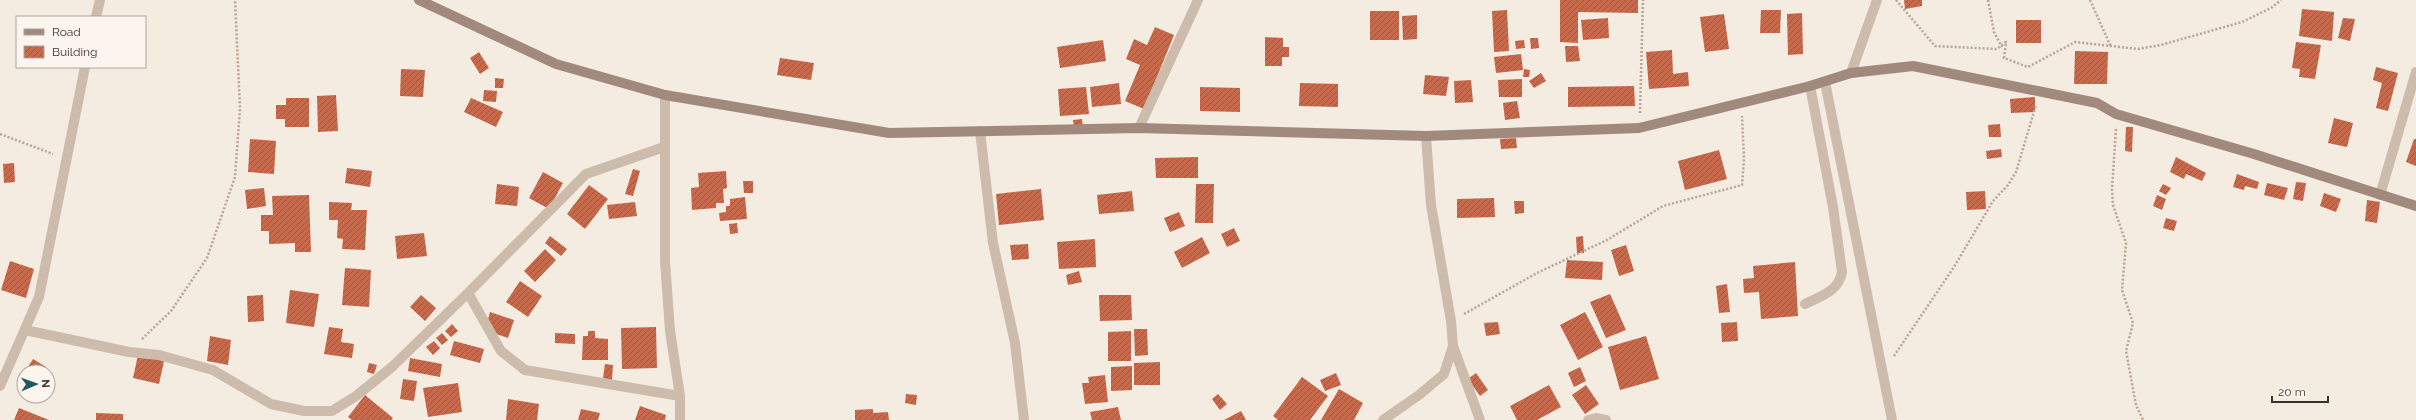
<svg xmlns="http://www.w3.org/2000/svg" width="2416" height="420" font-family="Raleway,sans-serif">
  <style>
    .building { fill: url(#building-hatch) }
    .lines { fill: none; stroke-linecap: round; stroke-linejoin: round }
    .path { stroke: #b9a596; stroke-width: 2.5; stroke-dasharray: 2 2; stroke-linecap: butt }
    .street { stroke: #cdbbac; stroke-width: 10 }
    .secondary { stroke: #a18a7d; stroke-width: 10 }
  </style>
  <defs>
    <pattern id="building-hatch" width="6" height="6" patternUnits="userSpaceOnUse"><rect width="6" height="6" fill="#c8694b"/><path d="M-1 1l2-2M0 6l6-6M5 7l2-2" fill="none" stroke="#a4573f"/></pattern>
  </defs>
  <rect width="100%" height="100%" fill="#f4ebe1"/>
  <path class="building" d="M1560 0H1638V13L1578 12V43L1560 42Z
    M1904 0H1922V6L1905 9Z
    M2302 9 2334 12 2332 41 2299 36Z
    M1507 10 1509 51 1494 52 1492 11Z
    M1761 10H1781L1780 33H1760Z
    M1370 11H1399V40H1370Z
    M1802 13 1803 54 1788 55 1787 14Z
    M1724 14 1729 49 1705 52 1700 17Z
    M1417 15V39L1403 40 1402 16Z
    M1608 18 1609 38 1583 40 1581 20Z
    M2343 18 2355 19 2350 41 2338 38Z
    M2016 20H2041V43H2016Z
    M1155 27 1174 35 1144 109 1125 101 1140 65 1126 59 1134 39 1147 45Z
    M1265 37 1283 38V47H1289V57H1282V66H1265Z
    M1530 38H1538L1539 48 1531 49Z
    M1103 40 1106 61 1060 68 1057 47Z
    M1524 40 1525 48 1516 49 1515 41Z
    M2296 42 2321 45 2315 79 2299 77 2300 69 2292 68Z
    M1565 46H1578L1580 61 1566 62Z
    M1672 50 1673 74 1688 72 1689 86 1649 89 1646 52Z
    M2075 51 2108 52 2107 84H2074Z
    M479 52 489 68 480 74 470 58Z
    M1521 54 1523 70 1496 73 1494 57Z
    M780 58 814 63 811 80 777 75Z
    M2376 67 2398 73 2388 111 2376 108 2382 83 2373 80Z
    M401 69 425 70 423 97 400 96Z
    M1524 69 1530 70 1529 77H1523Z
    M1541 73 1546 81 1534 88 1529 81Z
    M1425 75 1449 77 1446 96 1423 94Z
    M495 78 504 79 503 88H495Z
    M1522 79V97H1499L1498 80Z
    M1471 80 1473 102 1455 103 1454 81Z
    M1119 83 1121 104 1092 107 1090 87Z
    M1300 83 1338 84V107L1299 106Z
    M1634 86 1635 106 1568 107V87Z
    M1086 87 1089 114 1060 116 1058 89Z
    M1200 87 1240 88V112L1200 111Z
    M484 90 497 91 496 102 483 101Z
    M336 95 338 131 318 132 317 96Z
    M2035 97V112L2011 113 2010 99Z
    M286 98H309V127H285V119H276V105H286Z
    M471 98 503 112 496 127 464 112Z
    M1517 101 1520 118 1505 120 1503 103Z
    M2334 118 2353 123 2347 147 2328 143Z
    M1082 119 1083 127 1074 128 1073 120Z
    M2000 124 2001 137H1989L1988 125Z
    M2126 127H2133L2132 152 2125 151Z
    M1516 138 1517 148 1501 149 1500 139Z
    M250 139 276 141 274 174 248 172Z
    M2414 139H2416V166L2406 162Z
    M2001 149 2002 157 1987 159 1986 151Z
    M1719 150 1727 179 1685 190 1678 161Z
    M1198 157V178H1156L1155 158Z
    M2176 157 2206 173 2202 181 2186 174 2184 179 2170 172Z
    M14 163 15 182 4 183 3 164Z
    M347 168 372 171 370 187 345 183Z
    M633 169 640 171 633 196 625 194Z
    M726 171 727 188 723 189 724 203H716V208L692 210 691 188 699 187 698 173Z
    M543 172 563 183 549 209 529 198Z
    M2237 174 2259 182 2257 189 2245 186 2244 190 2233 187Z
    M743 181H753V193H744Z
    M2296 182 2306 183 2303 201 2293 199Z
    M2267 183 2288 188 2284 200 2264 195Z
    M497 184 519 187 517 206 495 204Z
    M1196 184H1214L1213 223H1195Z
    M2163 184 2171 188 2166 195 2159 191Z
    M589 185 608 199 585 229 567 214Z
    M264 188 266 206 247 209 245 190Z
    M1041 189 1044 220 999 225 996 194Z
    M1132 191 1134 211 1099 214 1097 195Z
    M1985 191 1986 209 1967 210 1966 192Z
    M2324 193 2341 199 2336 212 2320 206Z
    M309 195 311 252H295V243L269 244V231H261V215H273L272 196Z
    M2157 195 2166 199 2162 210 2153 206Z
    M745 197 747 219 720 221 719 213 726 212V206H730V199Z
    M1494 198 1495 217 1457 218V199Z
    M2367 200 2380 202 2377 223 2365 221Z
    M1514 201H1524V213L1515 214Z
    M329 202 352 203 351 210H367L365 250 342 249 343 239 337 238 338 220H329Z
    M635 202 637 216 609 219 607 205Z
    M1179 212 1185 226 1170 232 1164 218Z
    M2166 218 2177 221 2174 231 2163 228Z
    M737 223 738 233 730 234 729 224Z
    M1234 228 1240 241 1227 247 1221 234Z
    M424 233 427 256 397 259 395 236Z
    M550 236 567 249 561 256 545 243Z
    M1583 236 1584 253H1577L1576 237Z
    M1202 237 1210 253 1182 268 1174 252Z
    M1095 239 1096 267 1059 269 1057 242Z
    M1028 244 1029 259 1012 260 1010 245Z
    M1626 245 1634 271 1619 276 1611 250Z
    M545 249 556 260 535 282 524 271Z
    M1567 260 1603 262 1602 280 1565 278Z
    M10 261 34 269 26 298 1 290Z
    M1795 262 1798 316 1761 319 1759 292 1744 293 1743 279 1754 278 1753 266Z
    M345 268 371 270 369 307 342 305Z
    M1079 271 1082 282 1068 285 1066 275Z
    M520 281 542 296 528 317 506 302Z
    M1727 284 1730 312 1719 313 1716 286Z
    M290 290 319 294 314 327 286 323Z
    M1610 294 1626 330 1606 338 1590 302Z
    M263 295 264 321 248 322 247 296Z
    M421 295 436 308 425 321 410 307Z
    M1099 295H1131L1132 320 1100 321Z
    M490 312 514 320 508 338 485 330Z
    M1585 312 1603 347 1578 360 1560 325Z
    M1498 322 1500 334 1486 336 1484 323Z
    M1737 322 1738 341 1722 342 1721 323Z
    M452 324 458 331 451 337 445 331Z
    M329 327 343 329 341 342 354 344 352 358 324 354Z
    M656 327 657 368 622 369 621 328Z
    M1134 329H1147L1148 355 1135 356Z
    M588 331H595V338L608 339V360H582L583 336H588Z
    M1131 331V361H1108V332Z
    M442 333 448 340 442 345 436 338Z
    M555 333 575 334V344L555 343Z
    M210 336 231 340 228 365 207 361Z
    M1646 336 1659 379 1620 390 1608 347Z
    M434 341 440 348 433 355 426 347Z
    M454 341 484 349 480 363 450 355Z
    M138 355 164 361 159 384 133 378Z
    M410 358 442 364 440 377 408 371Z
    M33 359 46 367 43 372H29L26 370Z
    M1160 362V385H1134V363Z
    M369 363 377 365 374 374 367 372Z
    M605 364 613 365 612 380 603 378Z
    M1132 366V390L1111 391V367Z
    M1580 367 1586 381 1574 387 1568 373Z
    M1336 373 1341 385 1325 391 1320 380Z
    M1476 373 1488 390 1480 396 1468 379Z
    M1105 375 1108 402 1085 404 1082 383H1089L1088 377Z
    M1302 377 1328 396 1310 420H1278L1273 416Z
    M403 379 417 381 414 401 400 399Z
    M458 383 462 412 428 417 423 388Z
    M1549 385 1561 407 1537 420H1517L1510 406Z
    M1586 385 1599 404 1585 414 1572 395Z
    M1339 389 1363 403 1354 420H1321Z
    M906 394 917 395 916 405 905 403Z
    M1218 394 1227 404 1220 410 1212 399Z
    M365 395 393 418 391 420H352L348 417Z
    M508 399 539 404 537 420H506Z
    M640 406 666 415 665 420H635Z
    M1118 407 1121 420H1092L1090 412Z
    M19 408 49 420H14Z
    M581 409 600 413 598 420H578Z
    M873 409V413L888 412 889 420H855V410Z
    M1241 411 1246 420H1224Z
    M96 413 123 414V420H96Z"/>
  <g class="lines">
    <path class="path" d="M1896 0 1935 46 1997 49 2006 42 2004 58 2028 67 2075 42 2138 49 2161 45 2242 22 2271 8 2281 0
      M1988 0 1994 32 2002 47
      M2090 0 2111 47
      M1640 113 1643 0
      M2116 129 2112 189 2113 205 2126 243 2122 290 2133 323 2126 351 2136 405 2143 420
      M0 134 53 154
      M1464 314 1537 273 1607 240 1663 206 1742 185 1744 159 1742 116
      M142 339 171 311 207 258 235 177 240 108 235 0
      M1894 356 1954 267 1993 201 2008 185 2016 172 2036 105"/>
    <path class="street" d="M96 17 100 0
      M1851 73 1877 0
      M1825 82 1892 420
      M665 95V261L670 331 680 396V420
      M1139 128 1198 0
      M980 131 993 243 1015 343 1024 420
      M2380 195 2416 72
      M468 293 501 351 525 370 680 396
      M1805 304C1821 296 1839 291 1842 272L1833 207 1810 86
      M25 330 129 352 159 355 213 370 271 404 304 411H332L356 396 392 367 468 293 586 174 664 147
      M1453 346 1480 420
      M0 386 39 297 85 67
      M1383 420 1419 395 1444 374 1453 346 1451 321 1431 205 1426 136
      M1588 420 1596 418 1606 420"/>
    <path class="secondary" d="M419 0 556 64 665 95 889 133 1139 128 1426 136 1639 128 1810 86 1851 73 1913 66 2097 103 2116 114 2254 154 2416 206"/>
  </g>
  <rect x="16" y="16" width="130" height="52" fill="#fbf5ee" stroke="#aea6a0"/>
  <rect x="24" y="29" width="20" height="6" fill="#a18a7d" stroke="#aea6a0"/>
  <text x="52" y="36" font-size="12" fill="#3b302b">Road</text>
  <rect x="24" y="46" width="20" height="12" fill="url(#building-hatch)" stroke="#aea6a0"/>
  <text x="52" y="56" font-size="12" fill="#3b302b">Building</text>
  <g transform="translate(36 384) rotate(88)"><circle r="19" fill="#fbf5ee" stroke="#aea6a0"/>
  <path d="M0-3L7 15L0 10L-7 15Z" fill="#1f5a5e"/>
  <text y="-6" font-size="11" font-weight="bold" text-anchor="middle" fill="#3b302b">N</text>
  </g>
  <path d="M2272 396v6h56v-6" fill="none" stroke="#3b302b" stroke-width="2"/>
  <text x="2278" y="396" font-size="12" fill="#3b302b" stroke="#fbf5ee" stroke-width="3" paint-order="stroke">20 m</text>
</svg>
